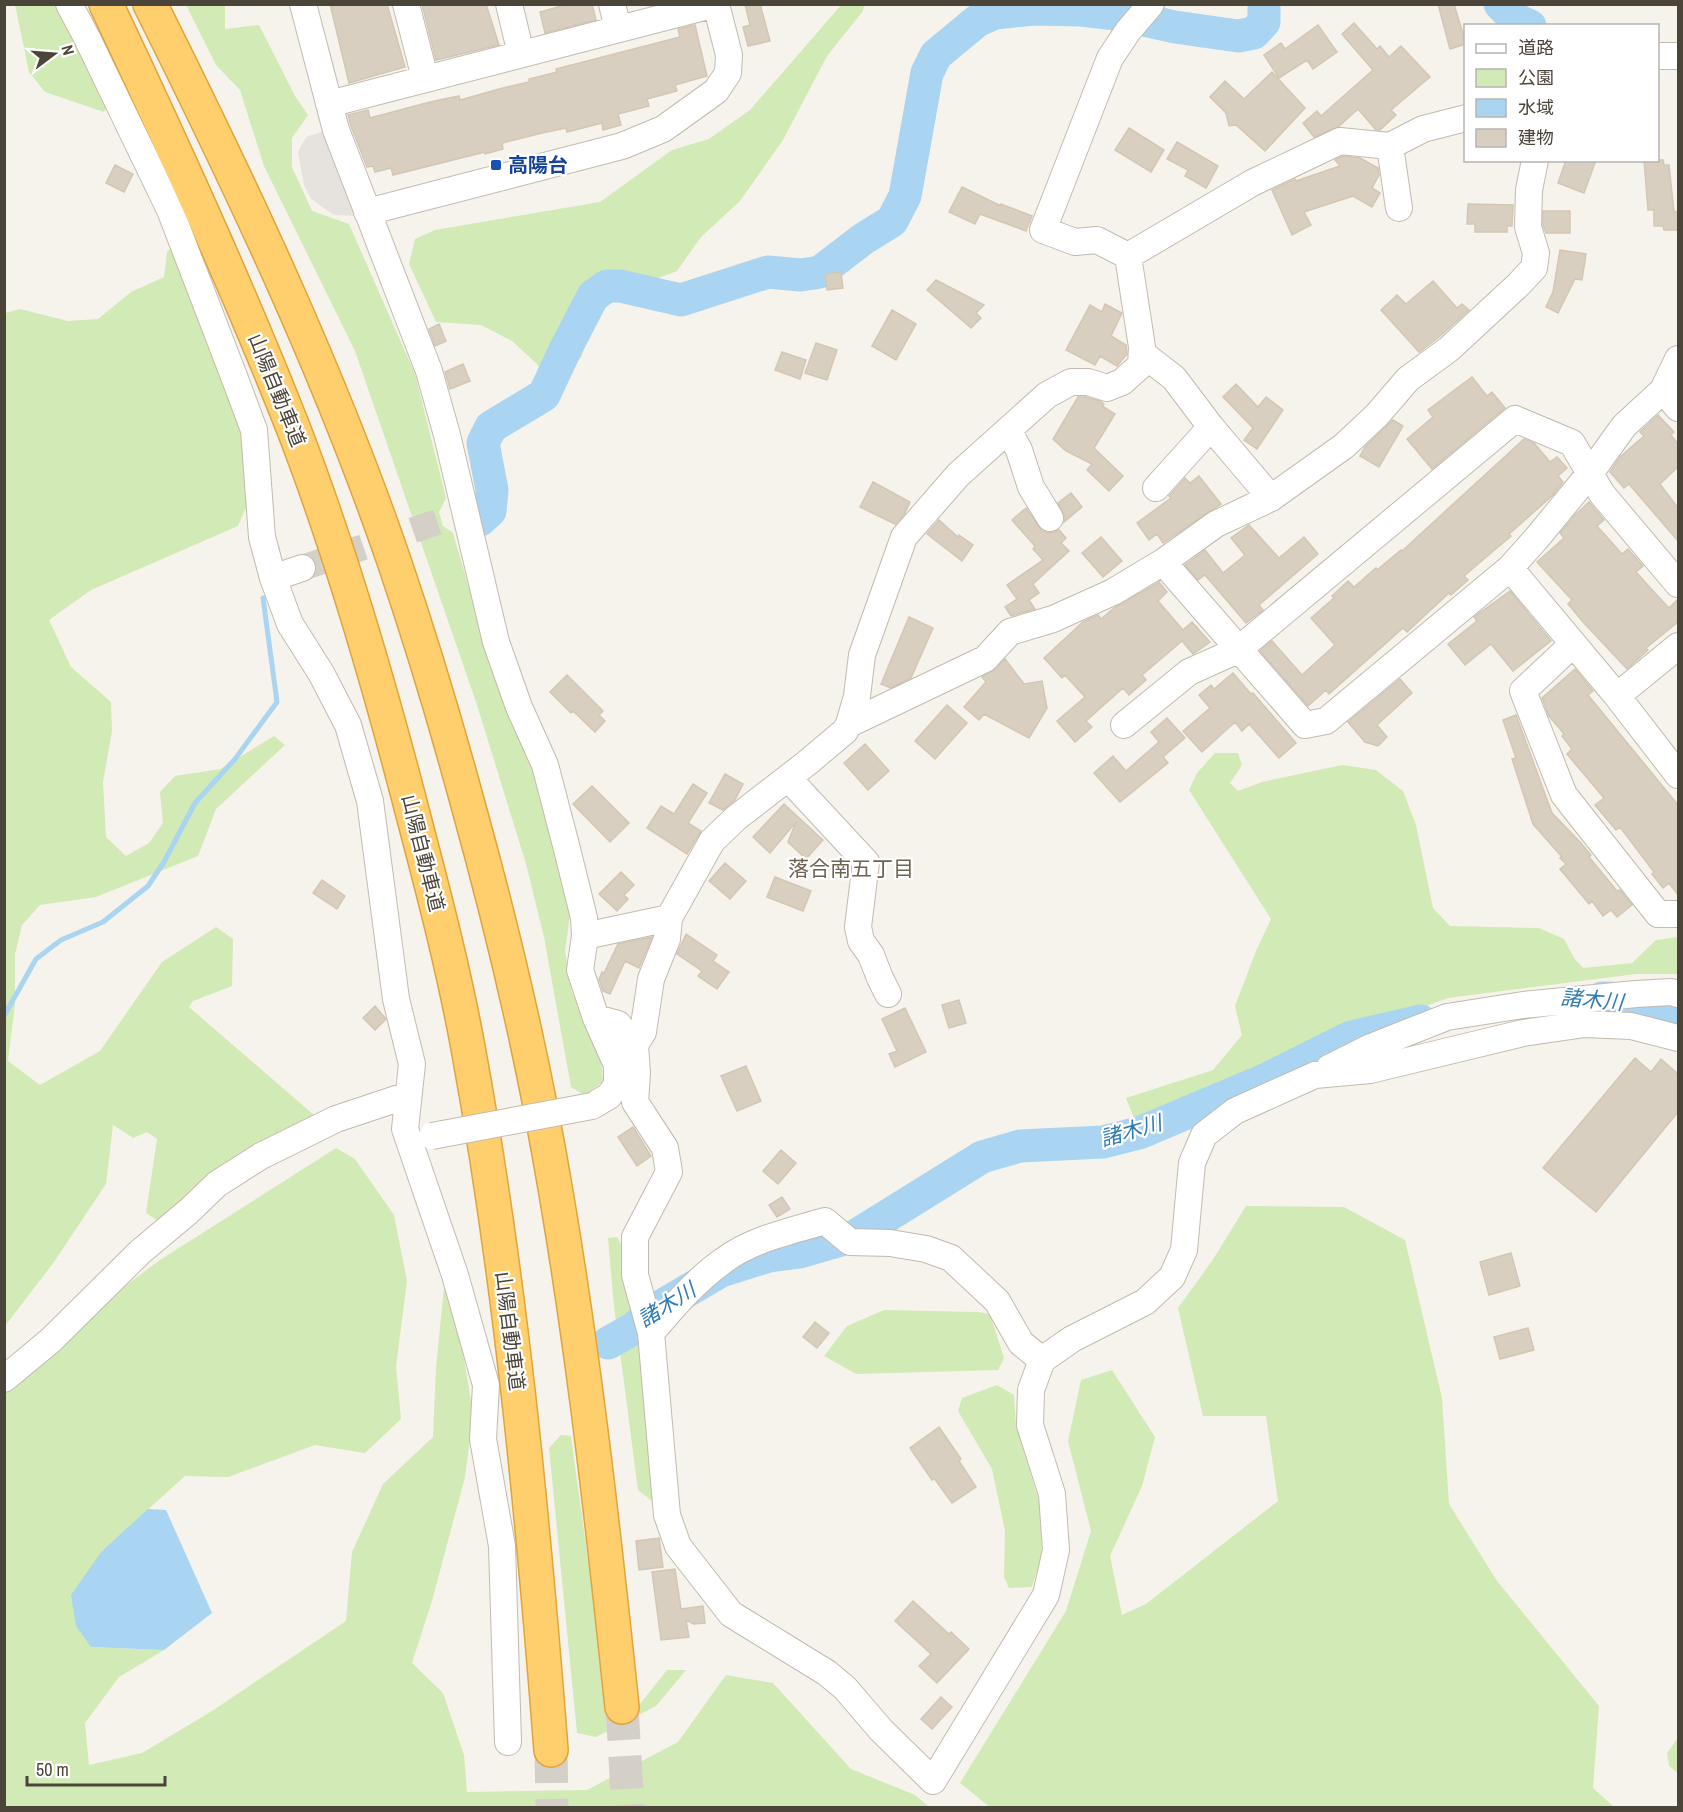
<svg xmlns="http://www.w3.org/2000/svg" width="1683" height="1812" font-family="'Archivo Narrow','Noto Sans JP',sans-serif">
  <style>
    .industrial { fill: #e6e2dd }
    .green { fill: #d2eab5 }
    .water { fill: #a9d4f2 }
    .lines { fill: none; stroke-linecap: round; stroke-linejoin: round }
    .stream { stroke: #a9d4f2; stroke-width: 5 }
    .river { stroke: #a9d4f2; stroke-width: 33 }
    .building { fill: #d8cfc1; stroke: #d3c7b4; stroke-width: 1.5 }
    .minor-tunnel { stroke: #d4d0c8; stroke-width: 26; stroke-dasharray: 26 13; stroke-linecap: butt }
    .highway-tunnel { stroke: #d4d0c8; stroke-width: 33; stroke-dasharray: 33 16; stroke-linecap: butt }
    .minor-casing { stroke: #c2bbae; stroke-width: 28 }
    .highway-casing { stroke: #e0a43c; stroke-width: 36 }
    .minor { stroke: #fff; stroke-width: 26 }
    .highway { stroke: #ffcf6e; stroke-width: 33 }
    .minor-bridge-casing { stroke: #c2bbae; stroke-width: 28; stroke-linecap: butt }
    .minor-bridge { stroke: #fff; stroke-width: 26 }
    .transit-dot { fill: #1a4fb4; stroke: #fff; stroke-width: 2 }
    .labels { text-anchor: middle; stroke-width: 4.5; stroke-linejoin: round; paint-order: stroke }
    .transit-label { font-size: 20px; font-weight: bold; fill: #164399; stroke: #fff; text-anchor: start }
    .street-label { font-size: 20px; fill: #4b4439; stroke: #fff }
    .neighbourhood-label { font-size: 21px; fill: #6e6250; stroke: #fff }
    .water-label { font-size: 21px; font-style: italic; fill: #2e7ab2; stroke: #fff }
  </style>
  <rect width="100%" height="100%" fill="#f6f3ec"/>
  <path class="industrial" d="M330 129 358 216 334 215 311 199 304 185 298 152 306 137Z"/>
  <path class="green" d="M842 4 864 5 863 11 827 56 783 140 740 201 701 237 677 271 640 285 606 279 588 291 582 356 562 381 548 384 537 364 512 341 481 325 436 322 409 264 415 239 435 230 600 202 672 150 709 139 750 110Z
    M15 5H61L109 105 104 112 45 92 29 72Z
    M186 5H225V29L259 25 295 96 308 115 292 138V167L312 211 349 224 415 374 446 498 439 512 443 526 453 533 484 640 535 773 570 915 565 951 571 990 601 1056 603 1082 584 1095 571 1087 544 937 526 864 477 705 355 351 264 166 240 90 216 65Z
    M173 245 243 429 247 505 238 526 91 590 49 620 71 667 111 702 112 731 103 782 106 837 126 856 149 843 163 823 160 792 175 776 220 769 274 736 285 745 216 809 198 856 96 897 40 905 22 925 15 954V1004L8 1061 40 1085 100 1051 162 962 216 927 233 939 232 986 193 1001 189 1007 314 1115 266 1142 158 1221 146 1213 157 1139 147 1132 133 1138 113 1125 106 1184 54 1262 5 1326V313L20 309 68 321 98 319 131 292 164 277 167 252Z
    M1215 753H1238L1242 765 1230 783 1238 791 1262 782 1342 765 1376 770 1403 791 1416 825 1433 908 1450 926 1539 928 1564 939 1574 958 1583 968 1632 963 1656 940 1678 937V974H1636L1448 998 1373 1026 1313 1039 1228 1090 1170 1129 1136 1123 1126 1098 1213 1070 1242 1035 1235 1006 1256 951 1271 919 1189 790 1197 773Z
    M336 1148 355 1159 394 1215 407 1281 396 1367 401 1419 365 1453 315 1445 228 1477 185 1476 102 1551 91 1647 164 1650 119 1677 85 1723 89 1765 142 1753 212 1711 346 1621 352 1552 383 1484 433 1437 436 1368 445 1277 460 1334 473 1413 465 1477 432 1601 412 1663 443 1693 464 1755 467 1792 587 1790 678 1742 726 1675 773 1683 851 1769 915 1795 929 1807H5L4 1386 90 1312 160 1260Z
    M1246 1206 1344 1207 1405 1240 1442 1398 1449 1504 1497 1581 1599 1706 1593 1788 1614 1807 991 1808 960 1783 1066 1611 1091 1531 1068 1441 1081 1380 1112 1370 1155 1437 1142 1486 1110 1556 1122 1615 1146 1604 1278 1501 1266 1416H1203L1178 1308 1212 1261Z
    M617 1237 625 1251 642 1334 656 1492 652 1501 638 1490 614 1306 608 1238Z
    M884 1310 978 1312 990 1314 1004 1358 998 1370 856 1374 824 1356 847 1326Z
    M997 1385 1014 1395 1016 1425 1039 1501 1042 1554 1032 1587 1009 1588 1004 1577 1005 1531 992 1469 958 1411 962 1398Z
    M561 1435 571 1436 598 1634 610 1709 640 1704 667 1670H686L656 1706 596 1737 577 1733 549 1448Z
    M1678 1738V1773L1669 1766 1667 1753Z"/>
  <path class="water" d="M148 1509 166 1510 212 1613 164 1650 91 1647 76 1626 71 1595 102 1551Z"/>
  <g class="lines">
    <path class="stream" d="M4 1016 36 959 61 940 103 922 148 886 164 862 195 803 235 759 277 702 263 598"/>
    <path class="river" d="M1500 4 1515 19 1530 26
      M480 520 490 511 492 490 483 443 491 427 544 395 565 350 593 296 607 286H620L681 300 768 272 801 275 820 272 863 239 892 221 905 196 927 73 936 55 977 21 995 13 1034 9 1081 10 1116 14 1175 27 1238 36 1254 33 1264 22V4
      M1602 998H1611L1678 1015
      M608 1343 633 1329 663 1305 721 1271 769 1256 800 1252 855 1236 982 1157 1020 1146 1103 1142 1139 1133 1265 1080 1351 1037 1421 1021"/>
  </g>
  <path class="building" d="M330 4H387L405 67 349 83Z
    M422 4H486L499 45 436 60Z
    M568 4H592L596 20 545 33 540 12Z
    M745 4H760L770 41 748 46 743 27 750 25Z
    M1438 4H1454L1466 44 1450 49Z
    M1354 23 1377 49 1380 46 1389 57 1401 46 1430 77 1391 110 1396 115 1380 130H1376L1358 109 1338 127 1314 137 1303 123 1317 111 1321 116 1373 70 1342 34Z
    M695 25 707 76 675 85 677 91 647 99 649 106 618 114 621 125 603 130 602 123 567 132 566 128 542 133 502 143 503 149 485 154V152L393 175 391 168 375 172 373 166 367 167 351 126 348 115 368 110 370 118 430 102 459 96 460 100 503 88 529 82V79L557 72 556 69 680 37 678 29Z
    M1318 25 1337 52 1313 69 1307 60 1279 78 1264 55 1281 43 1285 49Z
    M1272 72 1305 108 1265 151 1236 125 1229 126 1226 113 1210 97 1225 81 1244 99Z
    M1129 128 1164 150 1151 172 1115 150Z
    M1177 142 1218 166 1206 188 1185 176 1188 170 1167 159Z
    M1343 156 1360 158 1378 168 1379 175 1372 188 1380 193 1372 207 1353 196 1304 212 1311 225 1292 235 1272 190 1295 179 1296 181 1340 166 1335 160Z
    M1566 160H1596L1584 193 1558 183Z
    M1644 160H1663L1664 165H1669L1674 212 1678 211V230H1664L1663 226H1654V210H1648Z
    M115 165 133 174 124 192 106 183Z
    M962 187 1001 206V204L1032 216 1026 231 980 214 975 224 949 212Z
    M1468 204 1513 205 1512 226H1507V232H1475V224H1467Z
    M1543 211H1570V233H1546L1543 225Z
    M1560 250 1586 254 1582 280 1575 279 1558 313 1546 307 1553 292Z
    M841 272 843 288 827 290 825 274Z
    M936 280 984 305 976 313 981 318 971 328 927 290Z
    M1433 281 1457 308 1462 304 1469 310 1439 337 1419 352 1381 310 1397 295 1406 304Z
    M1105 304 1122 313 1111 336 1126 345 1127 354 1117 366 1100 356 1095 365 1066 350 1090 305 1102 312Z
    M892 310 916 324 896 360 872 346Z
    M439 324 446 341 435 346 429 329Z
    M816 343 837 350 827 380 805 373Z
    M782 352 806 360 800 379 775 370Z
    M463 364 470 381 450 389 445 372Z
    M1472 377 1487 396 1492 392 1505 408 1432 469 1407 439 1433 417 1428 410Z
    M1236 384 1258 407 1266 397 1283 410 1257 449 1244 440 1253 428 1223 397Z
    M1078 397H1086L1100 401 1104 404 1102 406 1115 414 1094 448 1123 476 1109 491 1087 470 1092 464 1066 451 1053 439Z
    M1658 415 1674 432 1671 435 1678 444V467L1660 484 1678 508V541L1629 484 1624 488 1610 472 1620 457 1644 436 1640 432Z
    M1393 420 1403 426 1379 467 1360 456 1365 447Z
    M1524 439 1534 443 1550 462 1557 457 1567 468 1558 476 1563 482 1553 495 1509 534 1511 536 1464 576 1468 580 1451 595 1449 593 1407 632 1403 628 1329 694 1326 690 1308 706 1260 651 1272 641 1302 675 1335 645 1311 618 1334 598 1332 596 1348 581 1354 587 1376 568 1377 570 1401 550 1402 551Z
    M1199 476 1221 504 1163 543 1157 534 1149 540 1137 523 1171 498 1169 496 1185 478 1190 483Z
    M873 482 910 502 904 515 895 524 860 507Z
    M1071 493 1082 507 1064 522 1065 517 1058 503Z
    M1589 502 1604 520 1597 526 1622 554 1628 549 1643 566 1636 572 1654 592 1669 608 1678 599V622L1646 648 1648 650 1627 669 1584 623 1568 604 1572 600 1537 562 1564 538 1560 533 1576 514Z
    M1026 508 1042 531 1051 533 1059 530 1066 538 1061 543 1069 551 1033 584 1039 593 1029 600 1035 609 1011 616 1005 607 1017 599 1007 585 1043 560 1033 549 1035 546 1012 520Z
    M939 520 958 537 959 535 973 545 962 561 927 534Z
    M1249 525 1279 558 1304 537 1318 554 1259 605 1263 610 1246 623 1205 575 1198 580 1185 565 1205 550 1223 573 1245 555 1231 538Z
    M1101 537 1122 561 1103 577 1082 553Z
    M1159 582 1167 592 1158 601 1183 630 1192 622 1210 642 1193 654 1182 641 1142 675 1146 680 1129 695 1123 688 1086 721 1092 727 1075 742 1057 721 1085 697 1065 675 1062 678 1044 658 1083 622 1098 615 1101 619 1114 608Z
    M1510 591 1551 641 1513 671 1491 644 1465 665 1448 644 1477 621 1474 617Z
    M909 617 933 628 911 678 891 688 881 684Z
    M1005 659 1024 684 1042 681 1047 708 1029 738 984 714 979 720 964 707 986 682 982 677 996 669Z
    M1575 669 1593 691 1588 695 1678 805V895L1669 883 1663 888 1652 874 1654 872 1620 827 1616 830 1595 805 1604 798 1567 754 1572 749 1562 736 1564 734 1549 716 1542 698Z
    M1233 673 1251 694 1253 693 1296 743 1279 758 1249 724 1242 731 1235 722 1202 752 1183 731 1210 708 1199 695 1211 685 1214 689Z
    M567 675 603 711 599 715 605 721 595 732 573 711 571 713 550 692Z
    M1400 679 1412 693 1377 725 1387 737 1378 746 1365 742 1348 722Z
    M947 705 967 723 935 759 915 741Z
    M1516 715 1552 813 1580 842 1591 855 1589 857 1617 891 1620 890 1632 905 1617 917 1611 910 1603 916 1592 901 1589 904 1560 869 1566 864 1560 858 1562 857 1533 824 1512 759 1516 758 1503 720Z
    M1167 718 1185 738 1163 757 1168 763 1120 802 1094 773 1113 756 1126 771 1159 742 1151 732Z
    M865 744 889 771 868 790 844 763Z
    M725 774 743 784 735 800 723 810 709 803Z
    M693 784 707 793 688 823 701 831 687 854 647 828 661 806 674 814Z
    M592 786 629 823 610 842 573 804Z
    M784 804 823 840 806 859 788 842 796 822 770 853 753 837Z
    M725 863 746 881 730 899 709 881Z
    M621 872 634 885 624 895 628 899 617 911 599 894Z
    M775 877 811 891 803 911 767 897Z
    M322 880 345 896 337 909 313 893Z
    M686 934 717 955 713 961 729 972 717 989 698 976 702 971 677 954Z
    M652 937 639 968 625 961 610 994 603 991 599 979 602 972 604 973 618 944Z
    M959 1000 966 1023 949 1028 942 1005Z
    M375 1006 386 1019 375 1030 363 1018Z
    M905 1008 926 1052 895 1067 889 1054 897 1051 882 1019Z
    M1635 1058 1651 1072 1661 1059 1678 1074V1112L1596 1212 1543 1168Z
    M746 1066 761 1101 737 1111 721 1076Z
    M633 1127 651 1156 637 1166 618 1137Z
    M781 1150 796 1163 778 1184 763 1171Z
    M782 1197 790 1209 777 1217 769 1205Z
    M1511 1253 1520 1286 1489 1295 1480 1262Z
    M815 1322 829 1333 817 1348 803 1337Z
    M1528 1328 1534 1350 1500 1359 1494 1337Z
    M939 1427 961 1459 959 1461 976 1487 952 1503 934 1478 932 1480 910 1448Z
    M659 1538 663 1567 639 1570 636 1541Z
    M675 1569 681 1609 703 1606 705 1623 694 1624 686 1620 689 1637 661 1640 652 1572Z
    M913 1601 949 1634 951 1632 969 1649 937 1683 919 1666 931 1654 895 1621Z
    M941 1697 952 1707 932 1729 921 1719Z"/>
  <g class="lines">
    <path class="minor-tunnel" d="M302 568 446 519"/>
    <path class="highway-tunnel" d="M622 1707 628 1808
      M551 1750 552 1808"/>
    <g class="minor-casing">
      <path id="minor" d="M69 4 88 40 170 210 235 379 254 430 262 537 273 578 290 624 321 673 348 725 370 801 396 999 412 1064 405 1129 455 1275 486 1385 483 1439 502 1546 508 1742
        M303 4 336 130 429 371 447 435 496 642 519 707 545 765 567 849 584 918 585 936 580 970 596 1018 617 1065V1085L609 1096 592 1106
        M406 4 425 78
        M509 4 521 54
        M612 4 618 29
        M1658 56H1678
        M329 104 716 4
        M1390 146 1399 208
        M367 212 622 146 663 129 716 91 728 73 729 55 716 4
        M1128 256 1252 183 1340 141 1390 146 1423 129 1466 118
        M1143 354 1174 378 1211 427 1271 498
        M1663 390 1678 408
        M1008 430 1019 450 1031 487 1050 518
        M1156 488 1211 427
        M1163 562 1305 725 1326 721 1510 568 1536 539 1591 472 1624 426 1663 390 1678 359
        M1510 568 1617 696 1678 775
        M273 578 302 568
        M1572 645 1523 691 1564 795 1658 914H1678
        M1617 696 1678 646
        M849 724 985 659 1010 632 1053 619 1113 592 1163 562 1216 524 1271 498 1344 446 1377 415 1408 379 1449 349 1518 285 1534 268 1536 253 1528 227 1529 190 1535 160
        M1124 725 1189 672 1238 650 1515 419 1572 443 1602 494 1678 584
        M788 778 866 862 858 927 861 941 871 955 880 978 888 994
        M585 936 669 918 712 841 736 818 807 763 845 731 849 724 857 696 862 655 904 537 958 475 1047 395 1071 382H1088L1107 388 1122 382 1141 365 1142 347 1128 256 1097 240 1075 242 1043 230 1110 58 1128 31 1151 4
        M596 1018 618 1024 635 1045 637 1073 635 1102 665 1148 669 1172 635 1237V1275L651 1333 667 1515 678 1546 731 1614 827 1673 845 1688 881 1730 933 1781 1046 1595 1056 1550 1052 1494 1030 1425 1031 1390 1042 1360 1072 1339 1145 1302 1172 1277 1184 1250 1192 1163 1204 1135 1235 1111 1315 1075 1370 1070 1523 1033 1585 1024 1631 1026 1678 1038
        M635 1045 643 1032 651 979 667 939 669 918
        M1329 1068 1371 1047 1447 1017 1523 1005 1636 994 1671 992 1678 994
        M651 1333C672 1308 696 1280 723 1261 752 1239 791 1231 825 1221L850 1242 890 1243 926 1249 951 1258 997 1301 1021 1343 1042 1360
        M4 1379 51 1340 140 1252 189 1211 217 1184 261 1156 336 1119 408 1095"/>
    </g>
    <g class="highway-casing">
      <path id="highway" d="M106 4C172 144 237 285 294 430 343 557 381 690 415 822 435 898 455 975 469 1053 511 1283 533 1517 551 1750
        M150 4C241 186 328 369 394 561 421 640 445 720 467 801 503 930 534 1061 556 1193 585 1363 604 1535 622 1707"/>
    </g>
    <use href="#minor" class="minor"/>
    <use href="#highway" class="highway"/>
    <g class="minor-bridge-casing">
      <path id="minor-bridge" d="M432 1136 592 1106"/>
    </g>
    <use href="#minor-bridge" class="minor-bridge"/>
  </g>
  <rect class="transit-dot" x="490" y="159" width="12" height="12" rx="3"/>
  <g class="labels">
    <g class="transit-label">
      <text x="508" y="172">高陽台</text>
    </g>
    <g class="street-label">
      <text transform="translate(277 390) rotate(68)" y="7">山陽自動車道</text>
      <text transform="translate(423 853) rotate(76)" y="7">山陽自動車道</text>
      <text transform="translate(510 1331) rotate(83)" y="7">山陽自動車道</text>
    </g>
    <g class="neighbourhood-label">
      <text x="851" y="876">落合南五丁目</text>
    </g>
    <g class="water-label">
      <text transform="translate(1592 1000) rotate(5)" y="7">諸木川</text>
      <text transform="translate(1131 1131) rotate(-16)" y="7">諸木川</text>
      <text transform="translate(667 1305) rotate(-32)" y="7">諸木川</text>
    </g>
  </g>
  <rect width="1683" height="1812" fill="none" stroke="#4b4439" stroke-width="12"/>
  <rect x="1464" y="24" width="195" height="138" fill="#ffffff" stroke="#b7b4b0" stroke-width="1.5"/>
  <rect x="1476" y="44" width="30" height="9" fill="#ffffff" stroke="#b7b4b0" stroke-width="1.5"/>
  <text x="1518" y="54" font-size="18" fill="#4b4439">道路</text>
  <rect x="1476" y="69" width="30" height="18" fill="#d2eab5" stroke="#b7b4b0" stroke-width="1.5"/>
  <text x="1518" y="84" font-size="18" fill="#4b4439">公園</text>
  <rect x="1476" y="99" width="30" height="18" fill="#a9d4f2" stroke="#b7b4b0" stroke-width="1.5"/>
  <text x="1518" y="114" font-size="18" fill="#4b4439">水域</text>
  <rect x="1476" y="129" width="30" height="18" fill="#d8cfc1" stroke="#b7b4b0" stroke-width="1.5"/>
  <text x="1518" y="144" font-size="18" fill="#4b4439">建物</text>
  <g transform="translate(54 54) rotate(74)" stroke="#ffffff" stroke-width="4.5" paint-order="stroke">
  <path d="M0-4.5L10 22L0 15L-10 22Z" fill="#4b4439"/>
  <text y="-9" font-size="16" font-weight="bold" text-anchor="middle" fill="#4b4439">N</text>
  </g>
  <path d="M27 1776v9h138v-9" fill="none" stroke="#4b4439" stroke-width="3"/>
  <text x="36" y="1776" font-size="18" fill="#4b4439" stroke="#ffffff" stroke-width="4.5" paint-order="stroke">50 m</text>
</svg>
